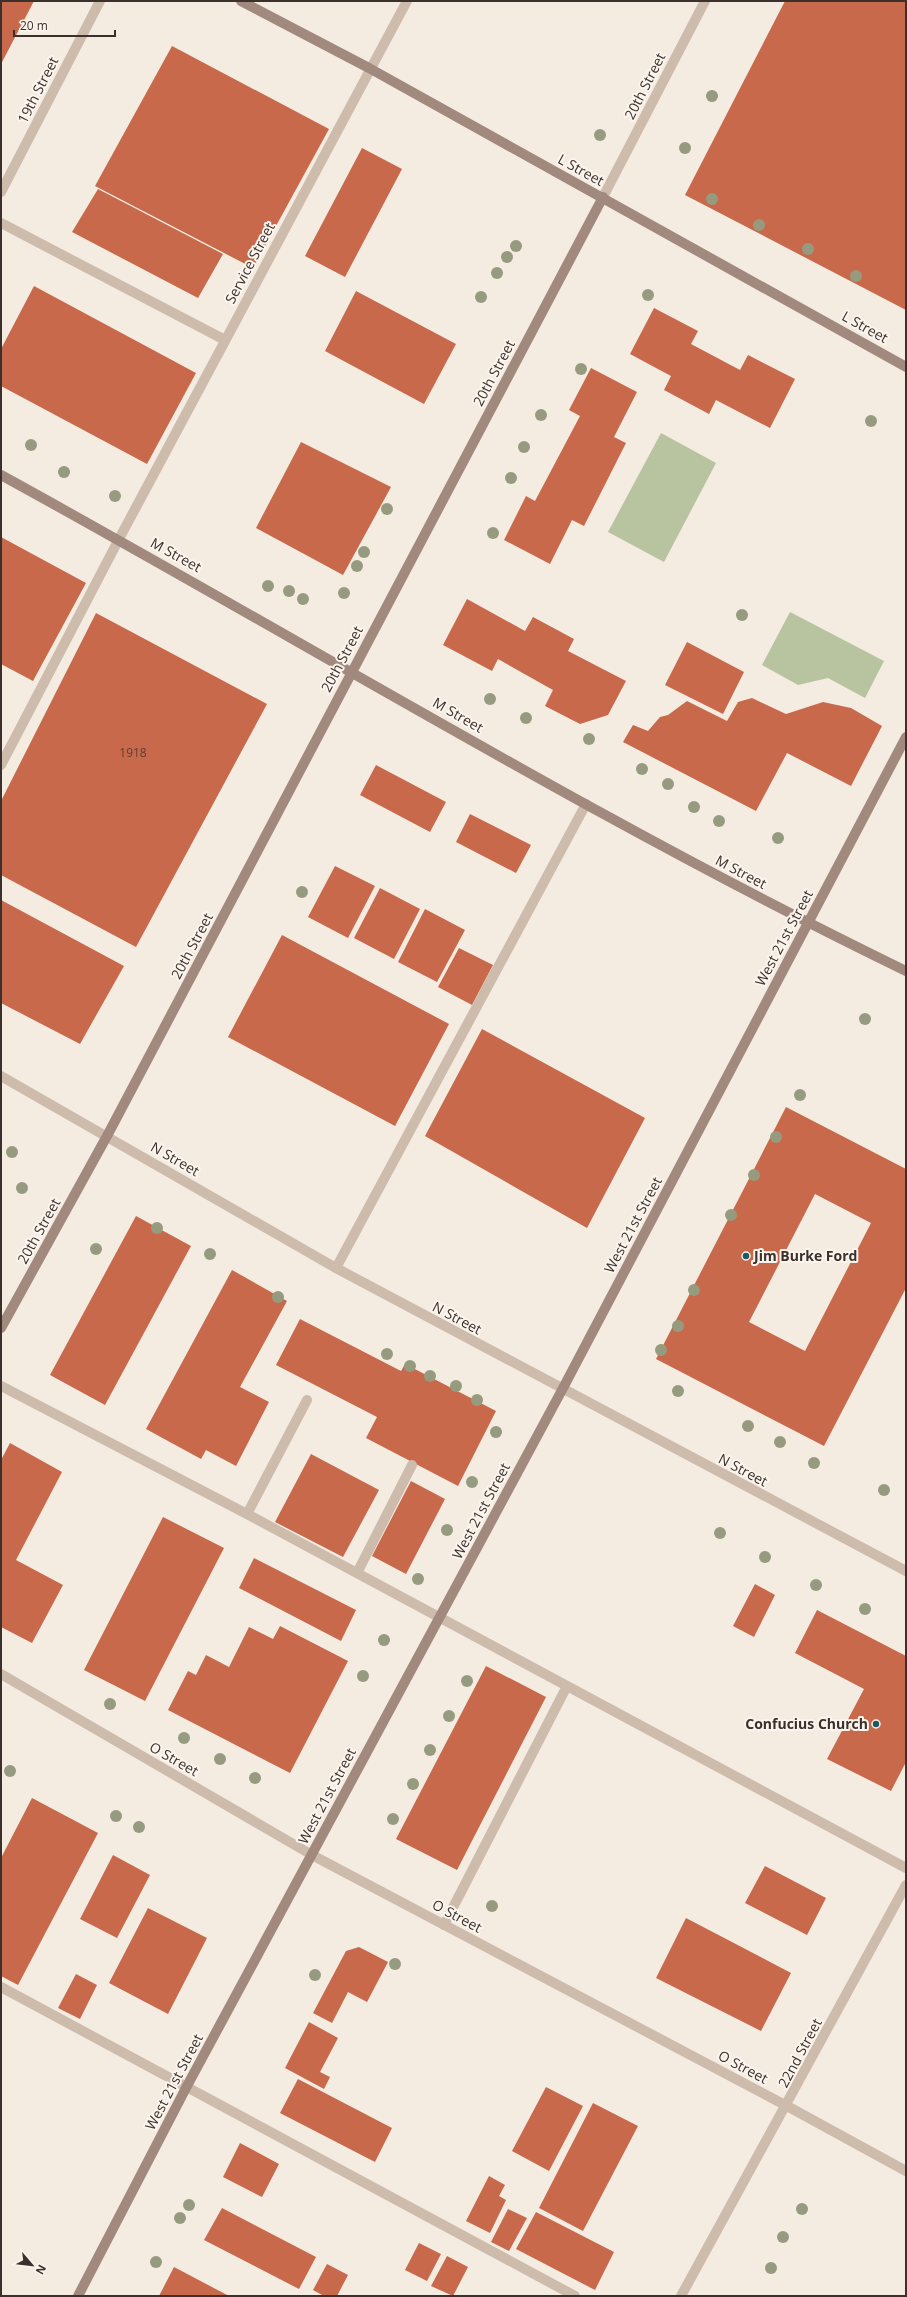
<svg xmlns="http://www.w3.org/2000/svg" width="907" height="2297" font-family="'Open Sans',sans-serif">
  <style>
    .green { fill: #b8c4a0 }
    .building { fill: #c8694b; fill-rule: evenodd }
    .lines { fill: none; stroke-linecap: round; stroke-linejoin: round }
    .lane { stroke: #cdbbac; stroke-width: 10 }
    .street { stroke: #cdbbac; stroke-width: 10 }
    .secondary { stroke: #a18a7d; stroke-width: 10 }
    .tree { fill: #969b7f }
    .poi-dot { fill: #1f5a5e; stroke: #fbf5ee; stroke-width: 1.5 }
    .labels { text-anchor: middle; stroke-width: 4; stroke-linejoin: round; paint-order: stroke }
    .number-label { font-size: 12px; fill: #5e3e33 }
    .street-label { font-size: 14px; fill: #3b302b; stroke: #fbf5ee }
    .poi-label { font-size: 14px; font-weight: bold; fill: #3b302b; stroke: #fbf5ee; text-anchor: start }
  </style>
  <rect width="100%" height="100%" fill="#f4ebe1"/>
  <path class="green" d="M661 433 716 463 664 562 608 532Z
    M790 612 884 661 865 698 828 678 798 685 762 665Z"/>
  <path class="building" d="M1 1H34L1 64Z
    M785 1H906V310L685 195Z
    M172 46 329 129 253 268 95 186Z
    M362 148 402 169 345 277 305 256Z
    M98 189 223 254 198 298 72 232Z
    M34 286 196 373 147 464 1 386V349Z
    M356 291 456 344 424 404 325 351Z
    M654 308 698 331 691 344 740 370 748 355 795 379 770 428 716 400 709 414 664 390 671 376 630 354Z
    M591 368 637 392 614 437 626 443 584 526 572 520 550 564 504 540 526 496 535 501 580 416 569 410Z
    M301 442 391 487 343 575 256 528Z
    M1 537 86 583 33 681 1 664Z
    M467 599 525 631 533 617 574 639 568 651 626 681 608 715 580 724 545 706 553 690 498 659 492 671 443 645Z
    M96 613 267 704 136 947 1 875V801Z
    M687 642 744 672 723 714 665 685Z
    M752 698 786 714 823 702 851 708 882 726 851 786 787 753 756 811 623 742 633 725 648 731 660 717 668 715 687 701 727 721 738 702Z
    M376 765 446 802 430 832 360 795Z
    M470 814 531 845 516 873 456 842Z
    M335 866 375 886 348 938 308 917Z
    M380 888 420 909 394 959 354 938Z
    M1 900 124 966 80 1044 1 1003Z
    M425 909 465 930 437 982 398 962Z
    M282 935 449 1024 395 1126 228 1037Z
    M459 948 493 965 472 1005 438 987Z
    M482 1029 645 1118 587 1228 425 1136Z
    M786 1107 906 1169V1288L824 1446 656 1359ZM815 1194 871 1223 805 1351 749 1322Z
    M136 1216 191 1246 105 1405 50 1375Z
    M232 1270 287 1301 240 1387 269 1402 236 1466 206 1450 201 1459 146 1429Z
    M300 1319 401 1371 405 1364 496 1411 458 1486 366 1438 377 1417 276 1365Z
    M10 1443 62 1472 16 1560 63 1585 32 1643 1 1627V1460Z
    M311 1454 379 1490 343 1557 275 1522Z
    M411 1481 445 1499 406 1574 372 1556Z
    M163 1517 224 1548 145 1701 84 1670Z
    M254 1558 356 1610 341 1641 239 1588Z
    M755 1584 775 1595 754 1637 733 1626Z
    M817 1610 906 1656V1762L891 1791 827 1759 864 1689 795 1653Z
    M280 1626 348 1661 290 1773 168 1710 188 1671 196 1675 206 1655 229 1667 249 1627 273 1639Z
    M486 1666 546 1697 457 1870 396 1839Z
    M32 1798 98 1833 18 1985 1 1976V1858Z
    M113 1855 150 1875 117 1938 80 1919Z
    M765 1866 826 1898 807 1935 745 1903Z
    M148 1908 207 1938 168 2014 109 1983Z
    M686 1918 791 1973 761 2031 656 1978Z
    M359 1947 388 1962 367 2002 348 1992 332 2023 313 2013 346 1951Z
    M76 1974 97 1985 80 2019 58 2008Z
    M309 2022 338 2038 320 2072 330 2077 324 2089 285 2068Z
    M298 2079 392 2128 375 2162 280 2113Z
    M546 2087 583 2106 549 2171 512 2151Z
    M593 2103 638 2126 583 2231 539 2208Z
    M240 2143 279 2164 262 2197 223 2177Z
    M489 2176 505 2185 499 2196 506 2200 490 2233 466 2221Z
    M222 2208 316 2257 299 2289 204 2240Z
    M508 2209 527 2218 509 2251 491 2242Z
    M536 2212 614 2252 595 2290 516 2249Z
    M419 2243 441 2254 427 2281 405 2270Z
    M447 2256 468 2267 453 2296 431 2286Z
    M327 2264 348 2275 337 2296H324L313 2290Z
    M174 2267 229 2296H159Z"/>
  <g class="lines">
    <path class="lane" d="M1 223 225 340
      M1 765 119 539 407 1
      M336 1268 586 804
      M1 1386 247 1514 906 1868
      M247 1514 307 1400
      M357 1573 412 1465
      M444 1925 567 1686
      M1 1987 575 2296"/>
    <path class="street" d="M1 192 100 1
      M603 197 705 1
      M1 1076 336 1268 906 1571
      M1 1674 312 1855 787 2106 906 2171
      M681 2296 906 1885"/>
    <path class="secondary" d="M241 1 369 68 906 367
      M1 475C302 640 596 821 906 971
      M1 1328 107 1136 603 197
      M78 2296 187 2086 562 1390 906 737"/>
  </g>
  <g class="tree">
    <circle cx="712" cy="96" r="6"/>
    <circle cx="600" cy="135" r="6"/>
    <circle cx="685" cy="148" r="6"/>
    <circle cx="712" cy="199" r="6"/>
    <circle cx="759" cy="225" r="6"/>
    <circle cx="516" cy="246" r="6"/>
    <circle cx="808" cy="249" r="6"/>
    <circle cx="507" cy="257" r="6"/>
    <circle cx="497" cy="273" r="6"/>
    <circle cx="856" cy="276" r="6"/>
    <circle cx="648" cy="295" r="6"/>
    <circle cx="481" cy="297" r="6"/>
    <circle cx="581" cy="369" r="6"/>
    <circle cx="541" cy="415" r="6"/>
    <circle cx="871" cy="421" r="6"/>
    <circle cx="31" cy="445" r="6"/>
    <circle cx="524" cy="447" r="6"/>
    <circle cx="64" cy="472" r="6"/>
    <circle cx="511" cy="478" r="6"/>
    <circle cx="115" cy="496" r="6"/>
    <circle cx="387" cy="509" r="6"/>
    <circle cx="493" cy="533" r="6"/>
    <circle cx="364" cy="552" r="6"/>
    <circle cx="357" cy="566" r="6"/>
    <circle cx="268" cy="586" r="6"/>
    <circle cx="289" cy="591" r="6"/>
    <circle cx="344" cy="593" r="6"/>
    <circle cx="303" cy="599" r="6"/>
    <circle cx="742" cy="615" r="6"/>
    <circle cx="490" cy="699" r="6"/>
    <circle cx="526" cy="718" r="6"/>
    <circle cx="589" cy="739" r="6"/>
    <circle cx="642" cy="769" r="6"/>
    <circle cx="668" cy="784" r="6"/>
    <circle cx="694" cy="807" r="6"/>
    <circle cx="719" cy="821" r="6"/>
    <circle cx="778" cy="838" r="6"/>
    <circle cx="302" cy="892" r="6"/>
    <circle cx="865" cy="1019" r="6"/>
    <circle cx="800" cy="1095" r="6"/>
    <circle cx="776" cy="1137" r="6"/>
    <circle cx="12" cy="1152" r="6"/>
    <circle cx="754" cy="1175" r="6"/>
    <circle cx="22" cy="1188" r="6"/>
    <circle cx="731" cy="1215" r="6"/>
    <circle cx="157" cy="1228" r="6"/>
    <circle cx="96" cy="1249" r="6"/>
    <circle cx="210" cy="1254" r="6"/>
    <circle cx="694" cy="1290" r="6"/>
    <circle cx="278" cy="1297" r="6"/>
    <circle cx="678" cy="1326" r="6"/>
    <circle cx="661" cy="1350" r="6"/>
    <circle cx="387" cy="1354" r="6"/>
    <circle cx="410" cy="1366" r="6"/>
    <circle cx="430" cy="1376" r="6"/>
    <circle cx="456" cy="1386" r="6"/>
    <circle cx="678" cy="1391" r="6"/>
    <circle cx="477" cy="1400" r="6"/>
    <circle cx="748" cy="1426" r="6"/>
    <circle cx="496" cy="1432" r="6"/>
    <circle cx="780" cy="1442" r="6"/>
    <circle cx="814" cy="1463" r="6"/>
    <circle cx="472" cy="1482" r="6"/>
    <circle cx="884" cy="1490" r="6"/>
    <circle cx="447" cy="1530" r="6"/>
    <circle cx="720" cy="1533" r="6"/>
    <circle cx="765" cy="1557" r="6"/>
    <circle cx="418" cy="1579" r="6"/>
    <circle cx="816" cy="1585" r="6"/>
    <circle cx="865" cy="1609" r="6"/>
    <circle cx="384" cy="1640" r="6"/>
    <circle cx="363" cy="1676" r="6"/>
    <circle cx="467" cy="1681" r="6"/>
    <circle cx="110" cy="1704" r="6"/>
    <circle cx="449" cy="1716" r="6"/>
    <circle cx="184" cy="1738" r="6"/>
    <circle cx="430" cy="1750" r="6"/>
    <circle cx="220" cy="1759" r="6"/>
    <circle cx="10" cy="1771" r="6"/>
    <circle cx="255" cy="1778" r="6"/>
    <circle cx="413" cy="1784" r="6"/>
    <circle cx="116" cy="1816" r="6"/>
    <circle cx="393" cy="1819" r="6"/>
    <circle cx="139" cy="1827" r="6"/>
    <circle cx="492" cy="1906" r="6"/>
    <circle cx="395" cy="1964" r="6"/>
    <circle cx="315" cy="1975" r="6"/>
    <circle cx="189" cy="2205" r="6"/>
    <circle cx="802" cy="2209" r="6"/>
    <circle cx="180" cy="2218" r="6"/>
    <circle cx="783" cy="2237" r="6"/>
    <circle cx="156" cy="2262" r="6"/>
    <circle cx="771" cy="2268" r="6"/>
  </g>
  <g class="poi-dot">
    <circle cx="746" cy="1256" r="4"/>
    <circle cx="876" cy="1724" r="4"/>
  </g>
  <g class="labels">
    <g class="number-label">
      <text x="133" y="757">1918</text>
    </g>
    <g class="street-label">
      <text transform="translate(645 86) rotate(-63)" y="5">20th Street</text>
      <text transform="translate(38 90) rotate(-63)" y="5">19th Street</text>
      <text transform="translate(581 170) rotate(29)" y="5">L Street</text>
      <text transform="translate(250 263) rotate(-62)" y="5">Service Street</text>
      <text transform="translate(865 327) rotate(29)" y="5">L Street</text>
      <text transform="translate(494 373) rotate(-62)" y="5">20th Street</text>
      <text transform="translate(176 555) rotate(29)" y="5">M Street</text>
      <text transform="translate(342 659) rotate(-62)" y="5">20th Street</text>
      <text transform="translate(458 715) rotate(30)" y="5">M Street</text>
      <text transform="translate(741 872) rotate(28)" y="5">M Street</text>
      <text transform="translate(784 938) rotate(-62)" y="5">West 21st Street</text>
      <text transform="translate(192 946) rotate(-62)" y="5">20th Street</text>
      <text transform="translate(175 1159) rotate(30)" y="5">N Street</text>
      <text transform="translate(633 1225) rotate(-62)" y="5">West 21st Street</text>
      <text transform="translate(39 1231) rotate(-61)" y="5">20th Street</text>
      <text transform="translate(457 1318) rotate(28)" y="5">N Street</text>
      <text transform="translate(743 1470) rotate(28)" y="5">N Street</text>
      <text transform="translate(481 1511) rotate(-62)" y="5">West 21st Street</text>
      <text transform="translate(174 1759) rotate(30)" y="5">O Street</text>
      <text transform="translate(327 1796) rotate(-62)" y="5">West 21st Street</text>
      <text transform="translate(457 1916) rotate(28)" y="5">O Street</text>
      <text transform="translate(800 2053) rotate(-62)" y="5">22nd Street</text>
      <text transform="translate(743 2067) rotate(28)" y="5">O Street</text>
      <text transform="translate(174 2082) rotate(-62)" y="5">West 21st Street</text>
    </g>
    <g class="poi-label">
      <text x="754" y="1261">Jim Burke Ford</text>
      <text x="868" y="1729" text-anchor="end">Confucius Church</text>
    </g>
  </g>
  <rect width="907" height="2297" fill="none" stroke="#3b302b" stroke-width="4"/>
  <g transform="translate(32 2265) rotate(118)" stroke="#fbf5ee" stroke-width="3" paint-order="stroke">
  <path d="M0-3L7 15L0 10L-7 15Z" fill="#3b302b"/>
  <text y="-6" font-size="11" font-weight="bold" text-anchor="middle" fill="#3b302b">N</text>
  </g>
  <path d="M14 30v6h101v-6" fill="none" stroke="#3b302b" stroke-width="2"/>
  <text x="20" y="30" font-size="12" fill="#3b302b" stroke="#fbf5ee" stroke-width="3" paint-order="stroke">20 m</text>
</svg>
